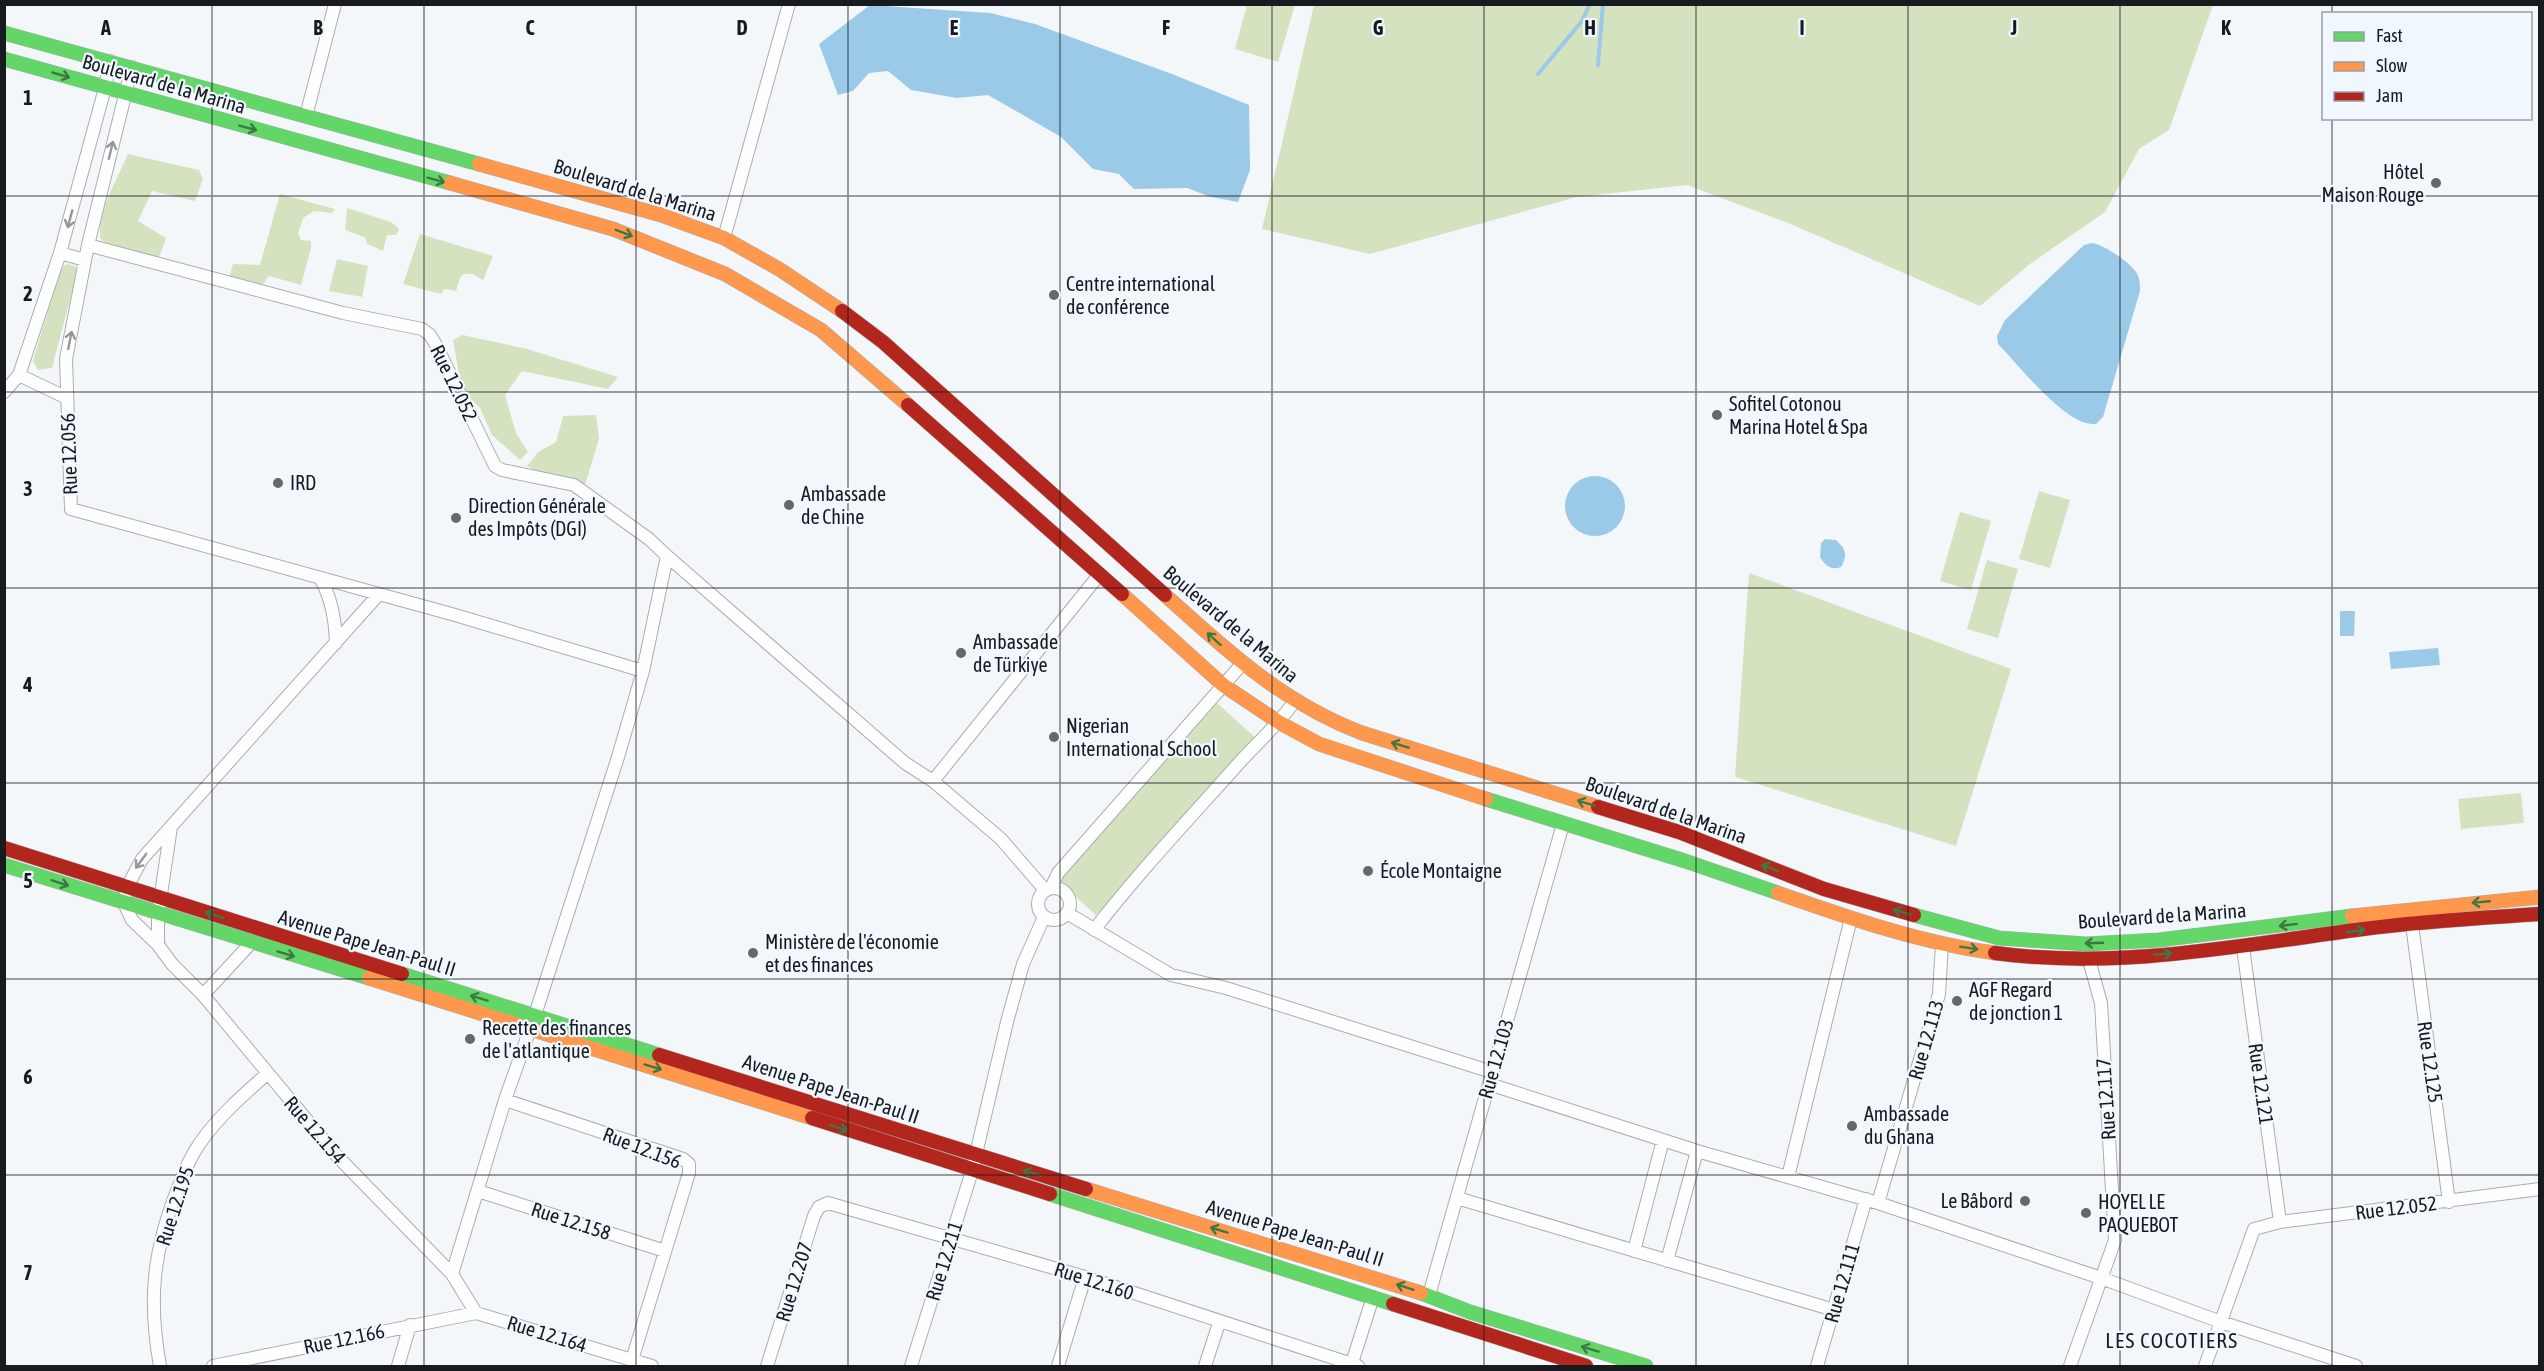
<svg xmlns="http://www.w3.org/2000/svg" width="2544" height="1371" font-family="'Asap Condensed',sans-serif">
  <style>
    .green { fill: #d5e2bf }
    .water { fill: #9acae8 }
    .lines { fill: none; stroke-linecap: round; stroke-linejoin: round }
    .stream { stroke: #9acae8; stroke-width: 4 }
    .street-casing { stroke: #aaadb0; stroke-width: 14 }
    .fast-casing { stroke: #aaadb0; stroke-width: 15 }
    .slow-casing { stroke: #aaadb0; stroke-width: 15 }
    .jam-casing { stroke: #aaadb0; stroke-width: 15 }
    .street { stroke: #fdfefe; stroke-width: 12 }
    .fast { stroke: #63d668; stroke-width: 14 }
    .slow { stroke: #ff974d; stroke-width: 14 }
    .jam { stroke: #b3261e; stroke-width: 14 }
    .oneway { stroke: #3d7843 }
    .oneway2 { stroke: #969799 }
    .grid { fill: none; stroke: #171a1e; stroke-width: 1.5; stroke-opacity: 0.55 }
    .poi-dot { fill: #64676b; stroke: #f0f7fe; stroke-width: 2 }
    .labels { text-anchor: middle; stroke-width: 4.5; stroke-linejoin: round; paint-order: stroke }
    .street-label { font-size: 20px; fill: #171a1e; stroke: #f0f7fe }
    .poi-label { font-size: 20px; fill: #171a1e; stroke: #f0f7fe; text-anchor: start }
    .neighbourhood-label { font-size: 21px; letter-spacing: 1.5px; fill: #171a1e; stroke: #f0f7fe }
    .grid-label { font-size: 20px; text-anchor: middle; font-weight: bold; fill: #171a1e; stroke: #f0f7fe; stroke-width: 4.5; stroke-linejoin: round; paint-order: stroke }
  </style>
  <rect width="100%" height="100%" fill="#f4f7fa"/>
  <path class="green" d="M1247 5H1295L1278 62 1235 49Z
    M1314 5V4L2213 5 2169 130 2139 149 2105 212 2030 264 1980 306 1788 223 1687 185 1577 197 1370 254 1262 229Z
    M128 154 199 170 203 179 195 201 152 191 138 221 166 238 158 260 108 246 100 238C99 207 116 182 128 154Z
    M280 194 335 209 332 213 314 211 303 218 298 233 301 240 311 241V248L301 285 269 276 262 285 229 278 233 264 260 265Z
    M347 208 391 222 399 229 396 235H387L383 251 367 244 366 238 345 230Z
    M420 234 493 256 483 280 473 274H464L460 278 456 291 444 289 441 294 403 284Z
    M337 259 368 266 362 297 329 291Z
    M66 264 75 266 77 273 52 368 38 370 33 361 60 271Z
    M463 335 527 349 618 377 608 389 522 371 505 395 516 433 528 452 520 460 492 435 480 408 462 391 453 340Z
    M596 415 599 439 585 485 538 472 527 466 538 452 556 442 563 416Z
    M2039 491 2070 500 2050 568 2019 559Z
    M1960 512 1991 521 1971 590 1940 581Z
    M1987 560 2018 569 1998 638 1967 629Z
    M1749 573 2011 669 1956 846 1735 777Z
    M1217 703 1257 739 1096 915 1056 879Z
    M2521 793 2524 823 2461 829 2458 799Z"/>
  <path class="water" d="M870 5 990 13 1035 24 1172 74 1249 105 1250 170 1238 202 1211 197 1187 188 1134 189 1119 174 1093 169 1061 137 988 95 957 98 911 90 888 71 869 73 853 91 838 95 819 44Z
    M2092 243C2105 245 2129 262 2136 272 2140 278 2140 284 2140 291L2103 417 2096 424C2067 428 2019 365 1998 344L1997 336 2005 320 2084 245Z
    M1565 506a30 30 0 1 1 60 0a30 30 0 1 1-60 0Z
    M1825 539 1836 540C1846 549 1848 555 1841 567 1831 571 1825 565 1820 557L1821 543Z
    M2340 611H2355L2354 636H2340Z
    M2438 648 2440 665 2391 669 2389 652Z"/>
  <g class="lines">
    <path class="stream" d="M1598 65 1603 4
      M1538 74 1582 21 1590 4"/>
    <g class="street-casing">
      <path id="street" d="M132 67 88 245 66 359 71 509 455 615 643 671
        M306 116 335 4
        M724 238 789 4
        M88 245 343 313 422 329 430 335 436 345 495 466 502 470 574 485 649 539 667 556 643 671 618 757 535 1015 505 1100 452 1274
        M60 253 85 260
        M19 375 67 398
        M4 392 19 375 60 253 105 88 110 61
        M667 556 905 763 933 781 1001 839 1045 890
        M321 579C332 601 335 619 336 643
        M379 594 142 859 127 887 124 903 132 920 158 945 172 964 203 995 336 1155 452 1274 476 1313
        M933 781 1099 575
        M1038 904a16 16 0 1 1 32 0a16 16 0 1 1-32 0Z
        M1051 888 1058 873 1242 664
        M1067 913 1171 975 1226 988 1492 1072
        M2411 917 2449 1202
        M1094 930C1139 872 1190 818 1239 763 1258 742 1278 725 1294 702
        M158 945V914L171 827
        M2243 947 2280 1222
        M203 995 251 943
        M1489 1084 1697 1151 1878 1203 2101 1278 2221 1322 2356 1366
        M505 1100 683 1159 689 1164V1173L632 1360
        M1788 1177 1851 918
        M478 1191 665 1251
        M1457 1198 1834 1310
        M1878 1203 1939 994 1942 944
        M1634 1251 1663 1140
        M1667 1261 1697 1151
        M1429 1295 1563 824
        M160 1366C148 1300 153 1251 178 1188 184 1172 190 1157 200 1143 218 1117 243 1095 267 1074
        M213 1366 476 1313 652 1366
        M398 1366 410 1325
        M767 1366 814 1216 819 1207 828 1203 1085 1277 1358 1366
        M911 1366 972 1171 1007 1022 1023 964 1044 917
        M1058 1366 1085 1277
        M1205 1366 1219 1323
        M1351 1366 1373 1297
        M1817 1366 1866 1199
        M2070 1366 2115 1240 2101 1003 2089 960
        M2205 1366 2254 1229 2280 1222 2540 1189"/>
    </g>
    <g class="fast-casing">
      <path id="fast" d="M4 33 479 164
        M4 59 450 183
        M1486 799 1685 861 1778 893
        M4 865 369 978
        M1914 915 1999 938 2086 944 2159 940 2352 916
        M402 974 659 1055
        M1050 1194 1393 1304
        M1421 1293 1470 1312 1646 1366"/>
    </g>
    <g class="slow-casing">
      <path id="slow" d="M479 164 661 215 724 238 779 269 842 311
        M450 183 613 229 725 274 821 330 908 405
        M1122 594 1223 685 1280 723 1319 744 1486 799
        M1165 595C1227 651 1283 703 1362 733L1598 807
        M1778 893C1849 918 1921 943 1995 953
        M2352 916 2540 897
        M369 978 812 1118
        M1086 1189 1421 1293"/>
    </g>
    <g class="jam-casing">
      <path id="jam" d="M842 311 883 342 1165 595
        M908 405 1122 594
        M1598 807 1679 832 1824 889 1914 915
        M4 848 402 974
        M1995 953C2119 970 2241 945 2363 929 2422 921 2481 918 2540 914
        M659 1055 1086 1189
        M812 1118 1050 1194
        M1393 1304 1586 1366"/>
    </g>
    <use href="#street" class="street"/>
    <use href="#fast" class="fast"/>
    <use href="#slow" class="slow"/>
    <use href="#jam" class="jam"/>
  </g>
  <defs><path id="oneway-shaft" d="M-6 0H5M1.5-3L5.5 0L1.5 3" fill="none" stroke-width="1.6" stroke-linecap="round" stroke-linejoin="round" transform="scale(1.5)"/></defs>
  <g class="oneway">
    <use href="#oneway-shaft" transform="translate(61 75) rotate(16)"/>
    <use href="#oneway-shaft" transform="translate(248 128) rotate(15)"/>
    <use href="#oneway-shaft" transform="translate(436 180) rotate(15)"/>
    <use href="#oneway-shaft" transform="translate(624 233) rotate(21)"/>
    <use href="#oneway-shaft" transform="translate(1214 639) rotate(-138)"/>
    <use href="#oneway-shaft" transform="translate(1400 745) rotate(-163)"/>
    <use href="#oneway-shaft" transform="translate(1586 803) rotate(-163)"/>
    <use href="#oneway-shaft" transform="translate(1770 868) rotate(-158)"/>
    <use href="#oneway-shaft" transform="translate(60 883) rotate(18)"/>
    <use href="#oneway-shaft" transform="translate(2481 902) rotate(175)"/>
    <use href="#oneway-shaft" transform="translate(1902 912) rotate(-163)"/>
    <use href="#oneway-shaft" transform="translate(214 915) rotate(-162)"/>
    <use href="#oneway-shaft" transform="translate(2288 925) rotate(173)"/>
    <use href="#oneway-shaft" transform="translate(2356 931) rotate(-8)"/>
    <use href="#oneway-shaft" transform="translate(2094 943) rotate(178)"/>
    <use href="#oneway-shaft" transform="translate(1969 948) rotate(9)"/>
    <use href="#oneway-shaft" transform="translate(286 954) rotate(17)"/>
    <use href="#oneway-shaft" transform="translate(2163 954) rotate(-4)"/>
    <use href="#oneway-shaft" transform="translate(479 998) rotate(-163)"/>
    <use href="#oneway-shaft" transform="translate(653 1067) rotate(17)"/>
    <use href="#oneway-shaft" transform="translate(839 1128) rotate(18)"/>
    <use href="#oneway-shaft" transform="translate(1032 1173) rotate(-163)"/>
    <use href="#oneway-shaft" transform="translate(1219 1230) rotate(-163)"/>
    <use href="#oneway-shaft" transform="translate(1405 1287) rotate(-162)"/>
    <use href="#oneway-shaft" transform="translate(1590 1349) rotate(-163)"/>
  </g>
  <g class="oneway2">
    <use href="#oneway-shaft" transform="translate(111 150) rotate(-76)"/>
    <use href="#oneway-shaft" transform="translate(70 219) rotate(105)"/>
    <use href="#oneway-shaft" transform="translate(70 340) rotate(-79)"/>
    <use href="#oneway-shaft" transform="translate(141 861) rotate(126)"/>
  </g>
  <path class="grid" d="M212 4V1366M424 4V1366M636 4V1366M848 4V1366M1060 4V1366M1272 4V1366M1484 4V1366M1696 4V1366M1908 4V1366M2120 4V1366M2332 4V14M2332 118V1366M4 196H2540M4 392H2540M4 588H2540M4 783H2540M4 979H2540M4 1175H2540"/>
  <g class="poi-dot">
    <circle cx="2436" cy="183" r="6"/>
    <circle cx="1054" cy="295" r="6"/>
    <circle cx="1717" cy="415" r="6"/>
    <circle cx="278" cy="483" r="6"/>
    <circle cx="789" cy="505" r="6"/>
    <circle cx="456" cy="518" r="6"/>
    <circle cx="961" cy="653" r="6"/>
    <circle cx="1054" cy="737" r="6"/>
    <circle cx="1368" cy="871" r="6"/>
    <circle cx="753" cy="953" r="6"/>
    <circle cx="1957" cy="1001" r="6"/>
    <circle cx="470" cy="1039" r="6"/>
    <circle cx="1852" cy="1126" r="6"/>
    <circle cx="2025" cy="1201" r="6"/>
    <circle cx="2086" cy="1213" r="6"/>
  </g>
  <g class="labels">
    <g class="street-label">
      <text transform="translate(164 84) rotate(16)" y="7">Boulevard de la Marina</text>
      <text transform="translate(635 190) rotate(17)" y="7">Boulevard de la Marina</text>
      <text transform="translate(454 383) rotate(64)" y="7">Rue 12.052</text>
      <text transform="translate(69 454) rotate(-92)" y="7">Rue 12.056</text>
      <text transform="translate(1231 624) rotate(40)" y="7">Boulevard de la Marina</text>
      <text transform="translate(1666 810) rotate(19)" y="7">Boulevard de la Marina</text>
      <text transform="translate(2162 916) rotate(-4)" y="7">Boulevard de la Marina</text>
      <text transform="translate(367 943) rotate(17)" y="7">Avenue Pape Jean-Paul II</text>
      <text transform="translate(1926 1040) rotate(-74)" y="7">Rue 12.113</text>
      <text transform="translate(1496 1059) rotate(-74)" y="7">Rue 12.103</text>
      <text transform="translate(2430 1062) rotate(82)" y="7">Rue 12.125</text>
      <text transform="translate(2261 1084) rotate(82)" y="7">Rue 12.121</text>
      <text transform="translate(831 1089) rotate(18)" y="7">Avenue Pape Jean-Paul II</text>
      <text transform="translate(2106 1099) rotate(-94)" y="7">Rue 12.117</text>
      <text transform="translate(315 1130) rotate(49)" y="7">Rue 12.154</text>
      <text transform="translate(642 1148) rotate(21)" y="7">Rue 12.156</text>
      <text transform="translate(175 1206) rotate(-72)" y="7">Rue 12.195</text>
      <text transform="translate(2396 1208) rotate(-7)" y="7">Rue 12.052</text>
      <text transform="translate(571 1221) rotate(18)" y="7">Rue 12.158</text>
      <text transform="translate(1295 1233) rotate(17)" y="7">Avenue Pape Jean-Paul II</text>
      <text transform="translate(944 1261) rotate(-73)" y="7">Rue 12.211</text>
      <text transform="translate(1094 1281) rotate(18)" y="7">Rue 12.160</text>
      <text transform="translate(794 1282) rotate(-73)" y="7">Rue 12.207</text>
      <text transform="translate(1842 1283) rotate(-74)" y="7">Rue 12.111</text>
      <text transform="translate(547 1334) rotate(17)" y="7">Rue 12.164</text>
      <text transform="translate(344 1339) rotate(-12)" y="7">Rue 12.166</text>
    </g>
    <g class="poi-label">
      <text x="2424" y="179" text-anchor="end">Hôtel<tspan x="2424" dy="23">Maison Rouge</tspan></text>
      <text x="1066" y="291">Centre international<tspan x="1066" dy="23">de conférence</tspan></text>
      <text x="1729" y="411">Sofitel Cotonou<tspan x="1729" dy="23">Marina Hotel &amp; Spa</tspan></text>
      <text x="290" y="490">IRD</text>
      <text x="801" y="501">Ambassade<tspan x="801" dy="23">de Chine</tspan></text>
      <text x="468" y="513">Direction Générale<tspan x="468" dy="23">des Impôts (DGI)</tspan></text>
      <text x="973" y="649">Ambassade<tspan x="973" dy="23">de Türkiye</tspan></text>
      <text x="1066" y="733">Nigerian<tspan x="1066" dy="23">International School</tspan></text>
      <text x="1380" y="878">École Montaigne</text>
      <text x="765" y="949">Ministère de l'économie<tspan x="765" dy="23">et des finances</tspan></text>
      <text x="1969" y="997">AGF Regard<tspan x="1969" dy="23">de jonction 1</tspan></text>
      <text x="482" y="1035">Recette des finances<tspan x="482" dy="23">de l'atlantique</tspan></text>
      <text x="1864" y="1121">Ambassade<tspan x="1864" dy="23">du Ghana</tspan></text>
      <text x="2013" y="1208" text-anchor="end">Le Bâbord</text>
      <text x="2098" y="1209">HOYEL LE<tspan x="2098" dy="23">PAQUEBOT</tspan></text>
    </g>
    <g class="neighbourhood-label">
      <text x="2172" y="1348">LES COCOTIERS</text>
    </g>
  </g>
  <g class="grid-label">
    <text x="106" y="35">A</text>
    <text x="318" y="35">B</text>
    <text x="530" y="35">C</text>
    <text x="742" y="35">D</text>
    <text x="954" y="35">E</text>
    <text x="1166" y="35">F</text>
    <text x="1378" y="35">G</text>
    <text x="1590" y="35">H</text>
    <text x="1802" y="35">I</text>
    <text x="2014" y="35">J</text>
    <text x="2226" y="35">K</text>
    <text x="28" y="105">1</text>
    <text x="28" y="301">2</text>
    <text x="28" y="496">3</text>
    <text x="28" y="692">4</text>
    <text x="28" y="888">5</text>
    <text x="28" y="1084">6</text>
    <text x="28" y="1280">7</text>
  </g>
  <rect width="2544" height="1371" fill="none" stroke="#171a1e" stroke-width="12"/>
  <rect x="2322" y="12" width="210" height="108" fill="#f0f7fe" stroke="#999fa4" stroke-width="1.5"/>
  <rect x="2334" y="32" width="30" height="9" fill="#63d668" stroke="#999fa4" stroke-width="1.5"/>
  <text x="2376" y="42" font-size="18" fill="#171a1e">Fast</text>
  <rect x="2334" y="62" width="30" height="9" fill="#ff974d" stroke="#999fa4" stroke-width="1.5"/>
  <text x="2376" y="72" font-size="18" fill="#171a1e">Slow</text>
  <rect x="2334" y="92" width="30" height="9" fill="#b3261e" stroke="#999fa4" stroke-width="1.5"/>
  <text x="2376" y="102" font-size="18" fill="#171a1e">Jam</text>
</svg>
